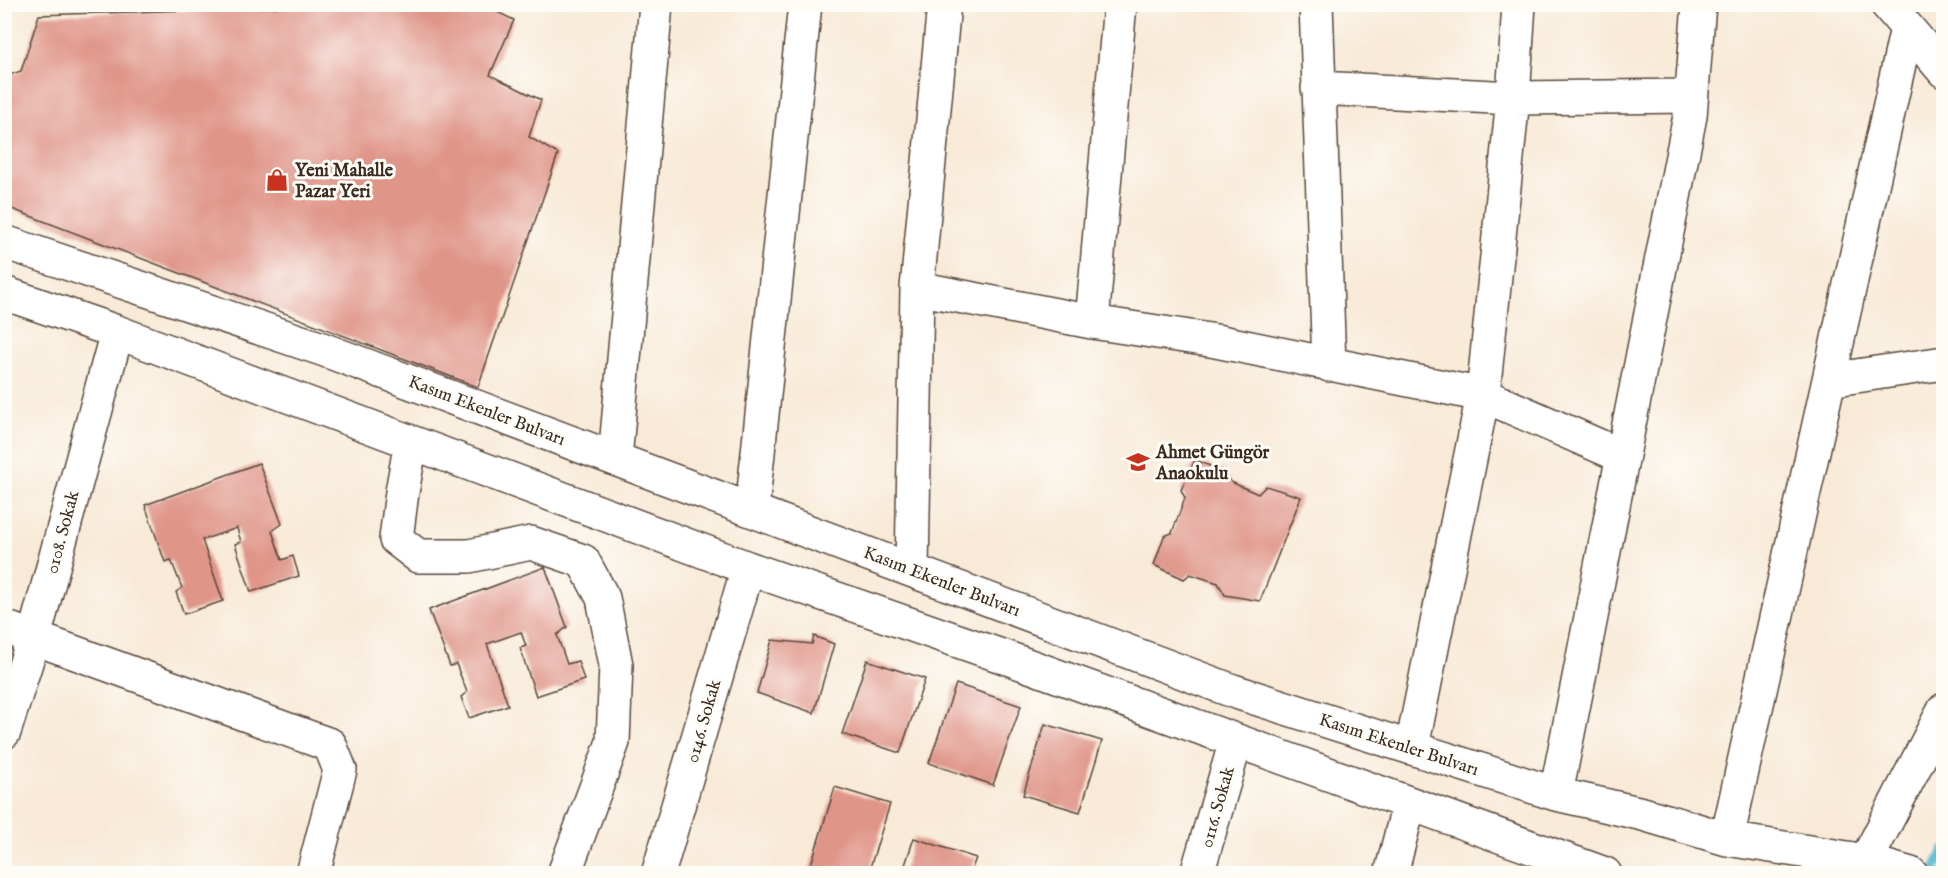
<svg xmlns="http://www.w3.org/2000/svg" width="1948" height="878" font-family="'IM FELL English',serif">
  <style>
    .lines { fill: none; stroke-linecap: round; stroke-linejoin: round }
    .stream { stroke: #53b9d1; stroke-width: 10 }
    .building { fill: #e09589 }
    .minor-casing { stroke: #57473a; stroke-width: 36 }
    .minor { stroke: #fff; stroke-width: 33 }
    .labels { text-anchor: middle; stroke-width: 6; stroke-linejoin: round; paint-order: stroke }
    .poi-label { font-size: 18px; font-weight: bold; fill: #3b2a1e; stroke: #fdfcf7; text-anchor: start }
    .street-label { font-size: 18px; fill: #3b2a1e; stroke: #fdfcf7 }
  </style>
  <rect width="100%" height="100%" fill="#fdfcf7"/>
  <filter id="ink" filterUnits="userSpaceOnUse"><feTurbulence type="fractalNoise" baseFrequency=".0167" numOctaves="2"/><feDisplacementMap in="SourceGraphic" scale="12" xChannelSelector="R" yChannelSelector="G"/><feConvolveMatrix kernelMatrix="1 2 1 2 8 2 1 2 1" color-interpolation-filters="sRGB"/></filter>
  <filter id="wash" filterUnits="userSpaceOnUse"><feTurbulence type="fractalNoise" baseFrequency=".008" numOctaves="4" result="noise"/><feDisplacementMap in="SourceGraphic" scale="24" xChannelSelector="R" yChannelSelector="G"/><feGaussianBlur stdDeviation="1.35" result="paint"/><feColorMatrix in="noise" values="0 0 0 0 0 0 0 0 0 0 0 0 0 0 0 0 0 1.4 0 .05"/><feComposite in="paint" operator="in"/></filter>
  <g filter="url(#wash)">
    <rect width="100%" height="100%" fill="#f8ead7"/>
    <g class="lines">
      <path class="stream" d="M1933 874 1944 851"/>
    </g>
    <g id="blocks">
      <path class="building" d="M379 4H481L514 20 490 75 541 100 529 137 558 154 478 387 4 206V77L21 71 39 15Z
        M1195 460 1223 471 1231 482 1258 494 1266 486 1301 497 1260 601 1225 595 1218 583 1190 574 1184 579 1154 565 1164 536 1172 533 1185 498 1181 490Z
        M259 463 282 524 272 531 282 560 293 556 299 576 251 592 235 544 241 542 237 528 202 540 223 601 184 614 176 592 182 588 171 560 165 562 145 505Z
        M545 567 567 627 557 635 567 664 578 661 584 680 536 696 520 648 526 646 521 632 487 644 508 705 469 718 461 697 467 692 456 664 450 666 429 610Z
        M814 636 834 644 814 713 757 693 772 640 812 644Z
        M867 660 925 679 900 753 842 734Z
        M956 684 1021 706 993 785 929 763Z
        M1045 724 1102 741 1080 812 1023 795Z
        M835 787 890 804 868 874H808Z
        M914 838 976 858 970 874H902Z"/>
    </g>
  </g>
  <g filter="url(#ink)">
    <use href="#blocks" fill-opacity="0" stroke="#57473a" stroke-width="1.5"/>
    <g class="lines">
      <g class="minor-casing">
        <path id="minor" d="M1316 4 1329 365
          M1887 4 1944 71
          M1318 88 1513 98 1691 96
          M4 242 322 349 1233 691 1556 794 1643 814 1727 839 1866 861 1911 874
          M917 288 1092 322 1216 341 1483 395 1622 456
          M4 293 117 332 748 568 1013 660 1605 874
          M1092 322 1120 4
          M1829 380 1944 363
          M411 442 402 492 396 539 418 556H469L531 543 583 561 603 598 616 665 613 742 564 874
          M615 459 656 4
          M752 510 805 4
          M912 570 917 288 944 4
          M4 627 330 745 340 770 313 874
          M4 732 34 637 117 332
          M1412 747 1483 395 1513 98 1519 4
          M1556 794 1690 116 1699 4
          M1727 839 1907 28
          M1866 861 1944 710
          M658 874 748 568
          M1197 874 1236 741
          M1391 874 1409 804"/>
      </g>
      <use href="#minor" class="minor"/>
    </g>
  </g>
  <defs>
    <g id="shop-bare" transform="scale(1.8)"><path d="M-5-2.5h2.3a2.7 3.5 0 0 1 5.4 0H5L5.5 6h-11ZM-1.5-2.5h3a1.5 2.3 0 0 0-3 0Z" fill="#c8321e" stroke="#fdfcf7" stroke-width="2.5" paint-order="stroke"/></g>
    <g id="school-bare" transform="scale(1.8)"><path d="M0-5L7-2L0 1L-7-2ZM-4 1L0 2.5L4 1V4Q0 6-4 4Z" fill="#c8321e" stroke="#fdfcf7" stroke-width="2.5" paint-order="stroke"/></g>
  </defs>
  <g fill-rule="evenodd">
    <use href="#shop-bare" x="277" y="180"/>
    <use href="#school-bare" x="1138" y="462"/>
  </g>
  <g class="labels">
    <g class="poi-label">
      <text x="295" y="176">Yeni Mahalle<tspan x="295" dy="21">Pazar Yeri</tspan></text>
      <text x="1156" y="458">Ahmet Güngör<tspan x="1156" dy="21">Anaokulu</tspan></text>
    </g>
    <g class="street-label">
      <text transform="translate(487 410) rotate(21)" y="6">Kasım Ekenler Bulvarı</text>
      <text transform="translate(62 532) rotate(-75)" y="6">0108. Sokak</text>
      <text transform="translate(942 581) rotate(21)" y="6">Kasım Ekenler Bulvarı</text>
      <text transform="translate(703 721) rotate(-74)" y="6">0146. Sokak</text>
      <text transform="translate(1399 744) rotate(18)" y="6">Kasım Ekenler Bulvarı</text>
      <text transform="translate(1217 807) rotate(-74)" y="6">0116. Sokak</text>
    </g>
  </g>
  <rect width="1948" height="878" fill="none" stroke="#fdfcf7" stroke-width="24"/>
</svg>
